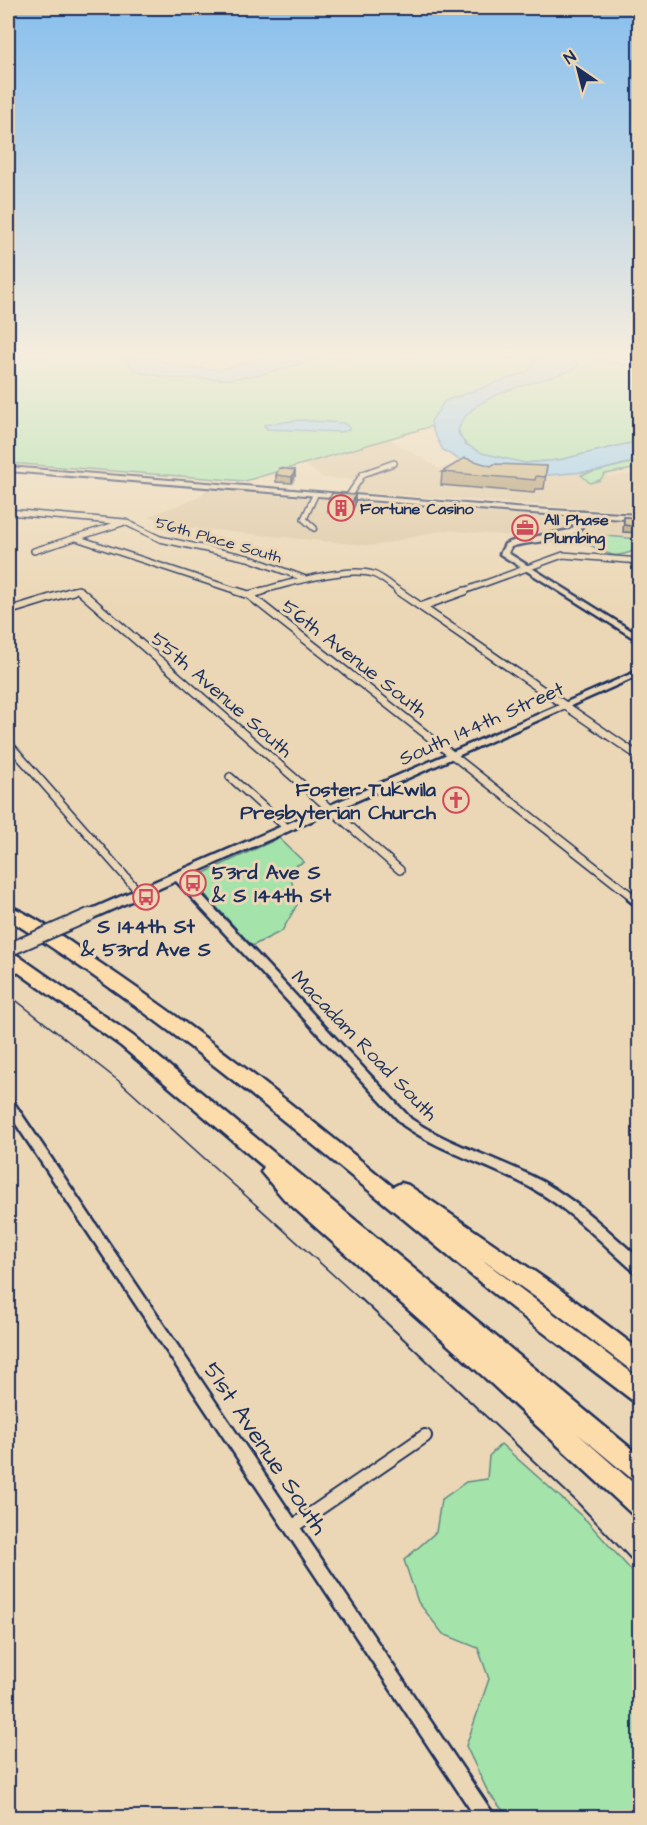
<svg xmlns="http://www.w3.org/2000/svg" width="647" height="1825" font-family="'Architects Daughter',sans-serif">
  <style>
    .built { fill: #dec9a5 }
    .green { fill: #a4e3aa; stroke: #608984; stroke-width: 1.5 }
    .water { fill: #96d0f6; stroke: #6590b9; stroke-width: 1.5 }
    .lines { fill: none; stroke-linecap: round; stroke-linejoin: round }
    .minor-far3-casing { stroke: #1b2f5e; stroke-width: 8 }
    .minor-far2-casing { stroke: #1b2f5e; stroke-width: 10 }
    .minor-far1-casing { stroke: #1b2f5e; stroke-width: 14 }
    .minor-casing { stroke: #1b2f5e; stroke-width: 16 }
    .tertiary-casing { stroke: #1b2f5e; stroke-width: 5 }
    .secondary-casing { stroke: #1b2f5e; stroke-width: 4 }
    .motorway-casing { stroke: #1b2f5e; stroke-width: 5 }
    .minor-far3 { stroke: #ebd7b5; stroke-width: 5 }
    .minor-far2 { stroke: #ebd7b5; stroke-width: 7 }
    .minor-far1 { stroke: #ebd7b5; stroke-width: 9 }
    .minor { stroke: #ebd7b5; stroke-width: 12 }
    .tertiary { fill: #ebd7b5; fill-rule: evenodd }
    .secondary { fill: #ebd7b5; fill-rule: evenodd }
    .motorway { fill: #fddcac; fill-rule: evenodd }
    .tram-far1 { stroke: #1b2f5e; stroke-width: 1.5 }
    .tram { stroke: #1b2f5e; stroke-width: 2 }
    .tertiary-bridge-casing { stroke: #1b2f5e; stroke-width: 16; stroke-linecap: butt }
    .tertiary-bridge { stroke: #ebd7b5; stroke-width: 12 }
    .wall { fill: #af9a71; stroke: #1b2f5e; stroke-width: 1.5 }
    .shaded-wall { fill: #8f7d5c; stroke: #1b2f5e; stroke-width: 1.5 }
    .building { fill: #ccb383; stroke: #1b2f5e; stroke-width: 1.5 }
    .labels { text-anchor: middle; stroke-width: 6; stroke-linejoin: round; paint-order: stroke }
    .far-poi-label { font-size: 16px; font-weight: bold; fill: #1b2f5e; stroke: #ebd7b5; text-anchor: start }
    .far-street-label { font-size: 16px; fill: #1b2f5e; stroke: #ebd7b5 }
    .street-label { font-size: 20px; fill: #1b2f5e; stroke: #ebd7b5 }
    .poi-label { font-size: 20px; font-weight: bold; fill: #1b2f5e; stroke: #ebd7b5; text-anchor: end }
    .near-street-label { font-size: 24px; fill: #1b2f5e; stroke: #ebd7b5 }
  </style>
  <rect width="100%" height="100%" fill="#ebd7b5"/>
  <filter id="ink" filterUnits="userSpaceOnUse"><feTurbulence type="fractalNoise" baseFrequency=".0167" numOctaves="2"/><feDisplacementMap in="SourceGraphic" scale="12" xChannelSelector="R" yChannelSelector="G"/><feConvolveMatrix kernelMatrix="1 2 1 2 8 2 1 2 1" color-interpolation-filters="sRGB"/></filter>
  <g filter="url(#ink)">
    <path class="built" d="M387 438 440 469 463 462 576 474 597 471 609 477 639 473V512L358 492 362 480 324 478 303 463Z
      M205 490 568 519 571 520 572 527 566 530 526 537 445 530 373 546 183 527 149 516 200 497Z
      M594 520 639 523V546L549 539 577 533 588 521Z"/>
    <path class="green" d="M8 358H123L138 372 172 378 231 379 266 373 320 358H588L639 367V441L559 460 525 463 491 457 474 450 462 440 458 429 432 426 245 481 8 463Z
      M639 461V468L605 474 600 480 590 483 581 475Z
      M583 534 639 539V549C607 562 610 552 582 542 573 539 560 540 549 539Z
      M279 838 304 862 288 869 298 903 282 931 252 946 191 879Z
      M501 1444 587 1521 639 1579V1817H508L488 1792 466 1746 489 1679 478 1648 443 1634 418 1602 404 1560 436 1532 441 1500 466 1482 487 1479 489 1456Z"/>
    <path class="water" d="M123 358H155L178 367 221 369 263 358H320L266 373 231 379 172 378 138 372Z
      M530 358H571L579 364 573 370C542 381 462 395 458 433L465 444 482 453 525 463 559 460 639 441V460L597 471 535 476 463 462 443 450 433 431 431 421 445 401 527 372 536 362Z
      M299 420 343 423 349 427V430L340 432 267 429 264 425Z"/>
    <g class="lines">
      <g class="minor-far3-casing">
        <path id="minor-far3" d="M348 497 363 474 394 463
          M8 512 125 522 160 539 248 558 306 579
          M314 528 304 519 315 495
          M76 538 240 592
          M34 551 122 523
          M68 592 78 589 82 592
          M258 592C284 584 348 566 373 574 382 577 392 586 400 592
          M461 592 563 555 640 561"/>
      </g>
      <g class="minor-far2-casing">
        <path id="minor-far2" d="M80 591 400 870
          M236 591 249 595 634 898
          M398 591 640 757
          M249 595 263 591
          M423 606 465 591
          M8 611 73 591
          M8 743 139 892
          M230 777 287 828"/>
      </g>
      <g class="minor-far1-casing">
        <path id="minor-far1" d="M632 897 640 903"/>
      </g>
      <g class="minor-casing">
        <path id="minor" d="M292 1527 425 1436"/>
      </g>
      <g class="tertiary-casing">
        <path id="tertiary" d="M578 512H584C592 544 530 539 511 547L508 553 640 636V642L500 554 505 544 513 541 570 530 576 525Z
          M640 670V675L185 877 411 1119C452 1147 500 1158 543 1182 579 1202 609 1232 640 1259V1274L635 1272C603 1244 573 1212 535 1190 492 1165 444 1154 403 1125L176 881 93 918 89 919 84 915 85 912Z
          M8 1098 12 1100 496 1818H476L8 1112Z"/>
      </g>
      <g class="secondary-casing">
        <path id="secondary" d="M8 467 515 508 640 515V520L515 512 8 471Z"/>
      </g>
      <g class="motorway-casing">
        <path id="motorway" d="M8 906C31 913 76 946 97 961 200 1030 297 1108 393 1187L401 1183 408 1185 554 1285 640 1350V1374L632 1371 538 1299 480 1258 640 1379V1403L632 1400C576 1357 519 1315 464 1269 316 1147 171 1022 8 919Z
          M8 951 14 953 133 1036 640 1456V1482L632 1479 577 1433 640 1489V1518L632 1514 484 1377 284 1199 261 1172 264 1167 121 1046 8 965Z"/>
      </g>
      <use href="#minor-far3" class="minor-far3"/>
      <use href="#minor-far2" class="minor-far2"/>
      <use href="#minor-far1" class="minor-far1"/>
      <use href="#minor" class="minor"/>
      <use href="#tertiary" class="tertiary"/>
      <use href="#secondary" class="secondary"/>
      <use href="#motorway" class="motorway"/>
      <path class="tram-far1" d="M8 994 120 1082 361 1300"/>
      <path class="tram" d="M360 1298 575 1500 640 1569"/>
      <g class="tertiary-bridge-casing">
        <path id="tertiary-bridge" d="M8 950 89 915"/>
      </g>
      <use href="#tertiary-bridge" class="tertiary-bridge"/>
    </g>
    <path class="wall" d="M491 466H547L544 489H535L534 493 441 485 442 472Z
      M295 470V476L292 483 276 482V475Z
      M355 495V504L351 514 328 512V502Z
      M624 517 639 518V533L623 532Z"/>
    <path class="shaded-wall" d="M295 470V476L292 483V477Z
      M355 495V504L351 514V505Z"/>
    <path class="building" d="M465 458 491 466 494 464 547 466 545 477 536 476 535 480 442 472Z
      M279 468 295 470 292 477 276 475Z
      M332 493 355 495 351 505 328 502Z
      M624 517 639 518V527L624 525Z"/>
  </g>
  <linearGradient id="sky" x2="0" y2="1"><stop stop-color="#87bfee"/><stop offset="0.58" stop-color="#f6edde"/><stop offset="1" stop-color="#f6edde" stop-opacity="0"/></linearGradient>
  <rect width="647" height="613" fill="url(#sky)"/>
  <defs>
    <g id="building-ring" transform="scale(1.35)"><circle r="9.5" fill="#ebd7b5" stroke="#d1495b" stroke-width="1.5"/><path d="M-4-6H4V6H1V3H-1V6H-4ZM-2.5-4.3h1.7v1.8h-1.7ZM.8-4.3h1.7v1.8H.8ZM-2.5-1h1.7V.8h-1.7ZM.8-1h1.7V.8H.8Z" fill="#d1495b"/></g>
    <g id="office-ring" transform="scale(1.35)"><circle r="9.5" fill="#ebd7b5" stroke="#d1495b" stroke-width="1.5"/><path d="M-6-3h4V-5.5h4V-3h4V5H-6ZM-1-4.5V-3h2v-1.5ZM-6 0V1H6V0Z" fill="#d1495b"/></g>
    <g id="church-ring" transform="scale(1.35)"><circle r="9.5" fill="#ebd7b5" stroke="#d1495b" stroke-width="1.5"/><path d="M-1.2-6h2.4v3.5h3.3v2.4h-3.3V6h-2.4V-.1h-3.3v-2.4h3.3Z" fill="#d1495b"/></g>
    <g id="bus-ring" transform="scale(1.35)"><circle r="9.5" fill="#ebd7b5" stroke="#d1495b" stroke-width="1.5"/><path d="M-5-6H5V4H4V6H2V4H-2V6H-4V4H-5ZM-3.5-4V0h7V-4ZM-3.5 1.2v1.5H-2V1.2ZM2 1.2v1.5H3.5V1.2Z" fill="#d1495b"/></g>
  </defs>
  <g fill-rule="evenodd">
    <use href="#building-ring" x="341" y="508"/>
    <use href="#office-ring" x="525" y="528"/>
    <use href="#church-ring" x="456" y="800"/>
    <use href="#bus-ring" x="193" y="883"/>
    <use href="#bus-ring" x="146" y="897"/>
  </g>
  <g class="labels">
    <g class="far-poi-label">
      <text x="360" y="514">Fortune Casino</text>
      <text x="544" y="525">All Phase<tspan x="544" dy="18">Plumbing</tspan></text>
    </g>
    <g class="far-street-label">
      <text transform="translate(219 539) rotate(16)" y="6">56th Place South</text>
    </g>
    <g class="street-label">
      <text transform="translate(355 658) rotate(38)" y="7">56th Avenue South</text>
      <text transform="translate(222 694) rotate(41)" y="7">55th Avenue South</text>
      <text transform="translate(481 723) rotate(-24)" y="7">South 144th Street</text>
      <text transform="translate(365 1045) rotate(46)" y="7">Macadam Road South</text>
    </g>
    <g class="poi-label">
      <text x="436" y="796">Foster Tukwila<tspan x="436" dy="23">Presbyterian Church</tspan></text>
      <text x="212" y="879" text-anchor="start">53rd Ave S<tspan x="212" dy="23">&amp; S 144th St</tspan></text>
      <text x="146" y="933" text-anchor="middle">S 144th St<tspan x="146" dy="23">&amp; 53rd Ave S</tspan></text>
    </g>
    <g class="near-street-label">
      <text transform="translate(266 1448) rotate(56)" y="8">51st Avenue South</text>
    </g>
  </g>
  <rect width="647" height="1825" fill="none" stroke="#ebd7b5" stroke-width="30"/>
  <rect x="15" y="15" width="617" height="1795" fill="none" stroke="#1b2f5e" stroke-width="2" filter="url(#ink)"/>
  <g transform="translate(578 69) rotate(325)" stroke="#ebd7b5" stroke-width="4.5" paint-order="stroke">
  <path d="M0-4.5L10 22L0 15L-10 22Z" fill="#1b2f5e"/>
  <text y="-9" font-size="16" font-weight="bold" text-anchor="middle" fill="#1b2f5e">N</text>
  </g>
</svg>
